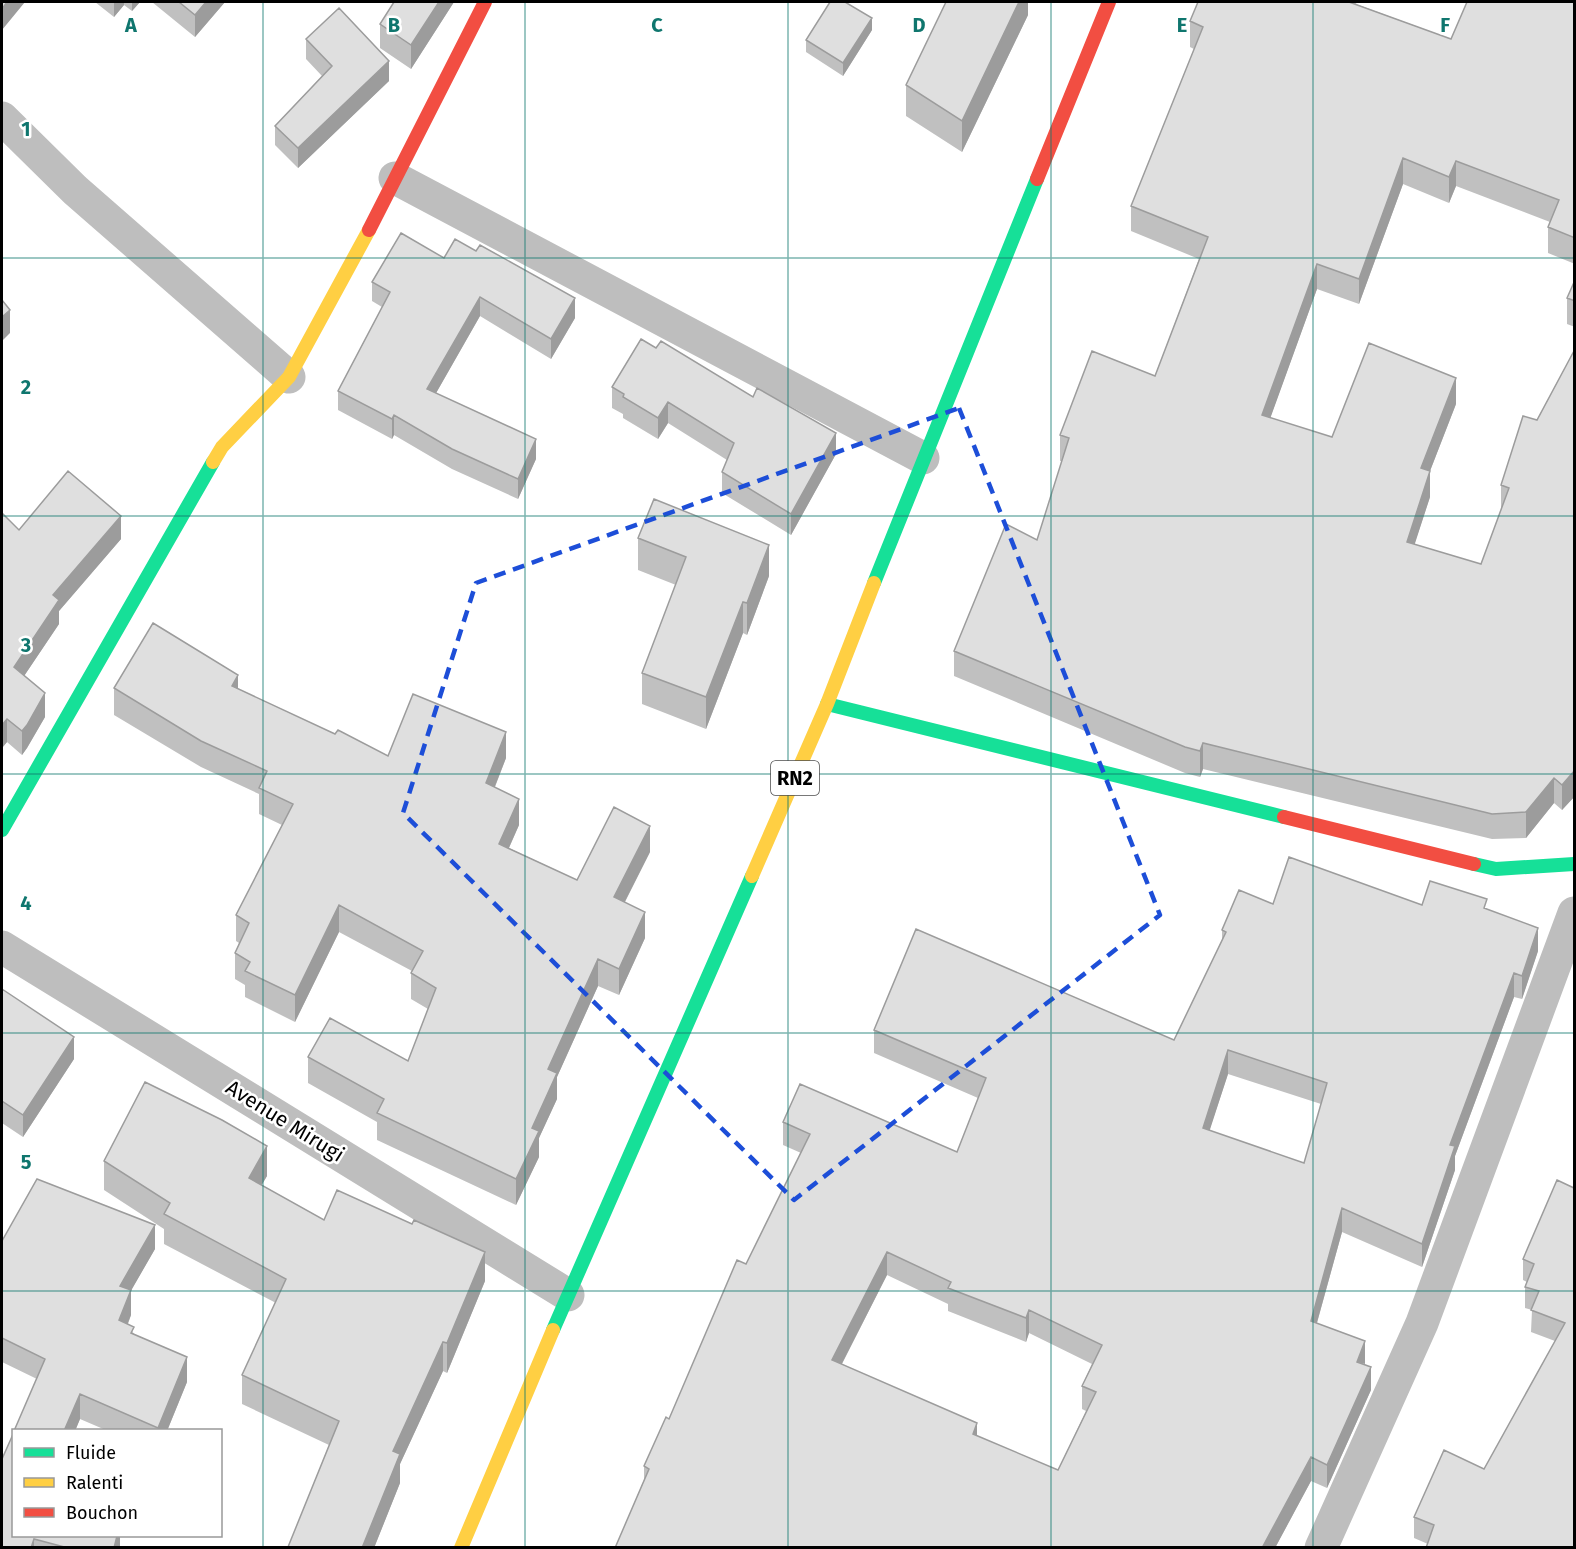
<svg xmlns="http://www.w3.org/2000/svg" width="1576" height="1549" font-family="'Fira Sans',sans-serif">
  <style>
    .lines { fill: none; stroke-linecap: round; stroke-linejoin: round }
    .street { stroke: #bebebe; stroke-width: 33 }
    .fast { stroke: #16e098; stroke-width: 14 }
    .slow { stroke: #ffcf43; stroke-width: 14 }
    .jam { stroke: #f24e42; stroke-width: 14 }
    .wall { fill: #c0c0c0; fill-rule: evenodd }
    .shaded-wall { fill: #9c9c9c }
    .building { fill: #dfdfdf; stroke: #9c9c9c; stroke-width: 1.5; fill-rule: evenodd }
    .marked { fill: none; stroke: #1d4ed8; stroke-width: 4.5; stroke-dasharray: 12 8; stroke-linejoin: round }
    .grid { fill: none; stroke: #0f766e; stroke-width: 1.5; stroke-opacity: 0.55 }
    .labels { text-anchor: middle; stroke-width: 5; stroke-linejoin: round; paint-order: stroke }
    .shield { fill: #fff; stroke: #4c4c4c; stroke-width: 1.5 }
    .shield-label { font-size: 20px; font-weight: bold; fill: #000 }
    .street-label { font-size: 21px; fill: #000; stroke: #fff }
    .grid-label { font-size: 20px; text-anchor: middle; font-weight: bold; fill: #0f766e; stroke: #fff; stroke-width: 5; stroke-linejoin: round; paint-order: stroke }
  </style>
  <rect width="100%" height="100%" fill="#fff"/>
  <g class="lines">
    <path class="street" d="M2 118 75 190 289 377
      M395 178 923 458
      M2 947 568 1295
      M1321 1548 1422 1323 1574 913"/>
    <path class="fast" d="M874 583 1037 179
      M827 704 1284 817
      M2 830 213 462
      M1474 864 1496 869 1574 864
      M553 1330 752 876"/>
    <path class="slow" d="M213 462 222 447 289 377 369 230
      M752 876 827 704 874 583
      M461 1548 553 1330"/>
    <path class="jam" d="M1037 179 1109 2
      M369 230 485 2
      M1284 817 1474 864"/>
  </g>
  <path class="wall" d="M95 2H140L132 11 124 5 114 17Z
    M152 2H225L195 37Z
    M454 2 411 69 380 48V24Z
    M1028 2V15L962 152 906 116V85Z
    M1198 2H1357L1356 4 1451 39 1575 2V264L1548 253V227L1550 222 1456 186 1449 203 1403 184 1359 304 1317 289 1270 418 1332 437 1456 404 1430 471V497L1414 545 1481 564 1501 510V485L1537 420 1575 349V796L1562 810 1554 803 1526 838 1492 839 1203 769 1200 777 1185 773 954 676V651L1037 540 1062 461H1060V435L1155 376 1199 259 1131 231V206L1194 49 1190 47V21Z
    M872 30 843 76 806 52V40Z
    M306 39 389 81 298 168 275 145V126L322 76 306 59Z
    M444 258 575 318 551 359 480 316 436 393 536 459 518 499 452 469 394 435 392 439 338 410V391L382 307 372 301V282Z
    M1575 280V327L1567 324V298Z
    M641 339 836 454 791 535 722 493V472L727 460 668 423 658 439 623 418V414L612 408V387Z
    M19 530 121 539 59 611V624L24 676 45 717 27 748 22 755 7 742 2 748Z
    M638 538 769 576 747 635 743 633 706 729 642 704V673L676 585 638 570Z
    M114 688 238 689 335 734 388 756 506 758 495 787 519 825 509 848 577 880 650 852 625 902 645 938 619 995 598 986 557 1077V1099L539 1138V1157L516 1205 377 1140V1122L308 1083V1057L408 1061 428 1009 411 999V973L412 971 339 932 295 1022 245 997V985L235 979V953L239 943 236 941V915L282 825 259 814V794L201 767 114 715Z
    M1273 904 1422 905 1487 909 1538 951 1522 999 1514 997 1455 1156V1170L1422 1267 1342 1232 1317 1323 1365 1365 1371 1390 1327 1488 1311 1481 1275 1548H615L644 1480V1466L669 1419 801 1153 783 1145V1122L957 1152 978 1098 874 1053V1030L1174 1040 1222 940V930ZM1228 1074 1321 1104 1304 1163 1209 1131ZM887 1275 948 1304V1311L1026 1342 1029 1333 1092 1364 1082 1386V1409L1086 1411 1058 1470 977 1436 842 1364Z
    M2 989 74 1059 23 1137 2 1123Z
    M104 1161 267 1176 261 1185 324 1220 485 1281 447 1373 443 1371 400 1464V1483L374 1548H288L329 1445 242 1404V1375L276 1303 164 1244V1229L104 1190Z
    M1574 1188 1575 1548 1428 1544 1414 1538V1517L1484 1469 1555 1341 1531 1332 1532 1310 1525 1308V1287L1527 1282 1523 1280V1259Z
    M2 1241 155 1249 131 1290V1315L128 1324 134 1334 187 1382 167 1431H108L80 1419 75 1431H14L37 1379 2 1362Z
    M14 1536H120V1548H2Z"/>
  <path class="shaded-wall" d="M7 2H25L2 30V9Z
    M114 2H124V5L114 17Z
    M132 2H140L132 11Z
    M206 2H225L195 37V15Z
    M439 2H454L411 69V45Z
    M1019 2H1028V15L962 152V121Z
    M872 18V30L843 76V63Z
    M389 61V81L298 168V148Z
    M1403 158V184L1359 304V279Z
    M1456 161V186L1449 203V177Z
    M1317 264V289L1262 441V415Z
    M480 297V316L427 409V389Z
    M575 298V318L551 359V339Z
    M10 310V333L2 341V317Z
    M1456 378V404L1430 471V497L1407 568V542L1421 468Z
    M668 402V423L658 439V418Z
    M394 415V435L392 439V419Z
    M836 433V454L791 535V514Z
    M536 439V459L518 499V479Z
    M121 516V539L59 611V624L14 691V667L53 595Z
    M769 545V576L747 635V603Z
    M743 602V633L706 729V697Z
    M238 675V701L232 686Z
    M45 693V717L27 748 22 755V731Z
    M7 719V742L2 748V725Z
    M506 732V758L486 809V783Z
    M1203 743V769L1200 777V751Z
    M1575 770V796L1562 810V785Z
    M1554 778V803L1526 838V812Z
    M519 799V825L499 870V844Z
    M650 826V852L614 923V897Z
    M339 905V932L295 1022V995Z
    M645 912V938L619 995V969Z
    M1538 928V951L1522 999V976Z
    M598 959V986L557 1077V1099L539 1138V1157L516 1205V1179L548 1069Z
    M1514 973V997L1455 1156V1170L1422 1267V1244L1450 1145Z
    M74 1037V1059L23 1137V1115Z
    M1228 1050V1074L1203 1151V1128Z
    M267 1146V1176L249 1207V1178Z
    M1342 1208V1232L1311 1344V1321Z
    M155 1225V1249L120 1310V1286Z
    M485 1252V1281L447 1373V1343Z
    M887 1252V1275L832 1383V1360Z
    M131 1290V1315L119 1345V1320Z
    M1029 1310V1333L1026 1342V1318Z
    M1365 1341V1364L1357 1362Z
    M443 1342V1371L400 1464V1483L374 1548H362L393 1451Z
    M187 1357V1382L167 1431H158V1428Z
    M1371 1367V1390L1327 1488V1465Z
    M80 1394V1419L75 1431H64Z
    M977 1423V1447L973 1434Z
    M1311 1457V1481L1275 1548H1262Z
    M117 1536H120V1548H114Z
    M34 1539V1548H31Z"/>
  <path class="building" d="M2 2H7L2 9Z
    M179 2H206L195 15Z
    M394 2H439L411 45 380 24Z
    M830 2H845L872 18 843 63 806 40Z
    M946 2H1019L962 121 906 85Z
    M1198 2H1349L1451 39 1467 2H1575V238L1548 227 1559 200 1456 161 1449 177 1403 158 1359 279 1317 264 1262 415 1332 437 1369 343 1456 378 1421 468 1430 471 1407 542 1481 564 1509 488 1501 485 1523 416 1537 420 1575 349V770L1562 785 1554 778 1526 812 1492 814 1203 743 1200 751 1185 747 954 651 1006 524 1037 540 1069 438 1060 435 1092 351 1155 376 1208 237 1131 206 1203 27 1190 21Z
    M339 8 389 61 298 148 275 126 332 66 306 39Z
    M401 233 444 258 455 239 476 251 480 245 575 298 551 339 480 297 427 389 536 439 518 479 452 449 394 415 392 419 338 391 390 292 372 282Z
    M1575 280V301L1567 298Z
    M2 300 10 310 2 317Z
    M641 339 656 348 661 341 753 397 757 388 836 433 791 514 722 472 734 443 668 402 658 418 623 397 624 394 612 387Z
    M68 471 121 516 53 595 59 600 14 667 45 693 27 725 22 731 7 719 2 725V513L19 530Z
    M654 499 769 545 747 603 743 602 706 697 642 673 686 557 638 538Z
    M153 623 238 675 232 686 335 734 338 730 388 756 413 694 506 732 486 783 519 799 499 844 577 880 614 807 650 826 614 897 645 912 619 969 598 959 548 1069 557 1073 532 1128 539 1131 516 1179 377 1113 384 1099 308 1057 330 1018 408 1061 436 988 411 973 423 951 339 905 295 995 245 971 250 962 235 953 249 923 236 915 293 804 259 788 267 771 201 741 114 688Z
    M1289 857 1422 905 1430 881 1487 899 1484 908 1538 928 1522 976 1514 973 1450 1145 1455 1146 1422 1244 1342 1208 1311 1321 1365 1341 1357 1362 1371 1367 1327 1465 1311 1457 1262 1548H615L649 1469 644 1466 666 1417 669 1419 737 1260 746 1264 810 1134 783 1122 800 1084 957 1152 986 1078 874 1030 916 929 1174 1040 1226 932 1222 930 1239 890 1273 904ZM1228 1050 1327 1083 1304 1163 1203 1128ZM887 1252 951 1282 948 1288 1026 1318 1029 1310 1102 1345 1082 1386 1096 1392 1058 1470 973 1434 977 1423 832 1360Z
    M2 989 74 1037 23 1115 2 1101Z
    M145 1082 222 1120 267 1146 249 1178 324 1220 337 1190 412 1224 414 1220 485 1252 447 1343 443 1342 393 1451 400 1454 362 1548 288 1547 339 1421 242 1375 286 1279 164 1214 170 1203 104 1161Z
    M37 1179 155 1225 120 1286 131 1290 119 1320 134 1327 131 1333 187 1357 158 1428 80 1394 64 1431H14L45 1359 2 1338V1241Z
    M1557 1180 1574 1188 1575 1187V1548H1426L1434 1525 1414 1517 1444 1450 1484 1469 1565 1323 1531 1310 1539 1291 1525 1287 1534 1264 1523 1259Z
    M14 1432V1536H117L114 1548H68L34 1539 31 1548H2V1459Z"/>
  <path class="marked" d="M959 408 1160 915 794 1200 403 813 476 583Z"/>
  <path class="grid" d="M263 2V1548M525 2V1548M788 2V1548M1051 2V1548M1313 2V1548M2 258H1574M2 516H1574M2 774H1574M2 1033H1574M2 1291H1574"/>
  <g class="labels">
    <rect class="shield" x="771" y="761" width="48" height="34" rx="4.5"/>
    <g class="shield-label">
      <text x="795" y="785">RN2</text>
    </g>
    <g class="street-label">
      <text transform="translate(285 1121) rotate(32)" y="7">Avenue Mirugi</text>
    </g>
  </g>
  <g class="grid-label">
    <text x="131" y="32">A</text>
    <text x="394" y="32">B</text>
    <text x="657" y="32">C</text>
    <text x="919" y="32">D</text>
    <text x="1182" y="32">E</text>
    <text x="1445" y="32">F</text>
    <text x="26" y="136">1</text>
    <text x="26" y="394">2</text>
    <text x="26" y="652">3</text>
    <text x="26" y="910">4</text>
    <text x="26" y="1169">5</text>
  </g>
  <rect width="1576" height="1549" fill="none" stroke="#000000" stroke-width="6"/>
  <rect x="12" y="1429" width="210" height="108" fill="#ffffff" stroke="#999999" stroke-width="1.5"/>
  <rect x="24" y="1448" width="30" height="9" fill="#16e098" stroke="#999999" stroke-width="1.5"/>
  <text x="66" y="1459" font-size="18" fill="#000000">Fluide</text>
  <rect x="24" y="1478" width="30" height="9" fill="#ffcf43" stroke="#999999" stroke-width="1.5"/>
  <text x="66" y="1489" font-size="18" fill="#000000">Ralenti</text>
  <rect x="24" y="1508" width="30" height="9" fill="#f24e42" stroke="#999999" stroke-width="1.5"/>
  <text x="66" y="1519" font-size="18" fill="#000000">Bouchon</text>
</svg>
